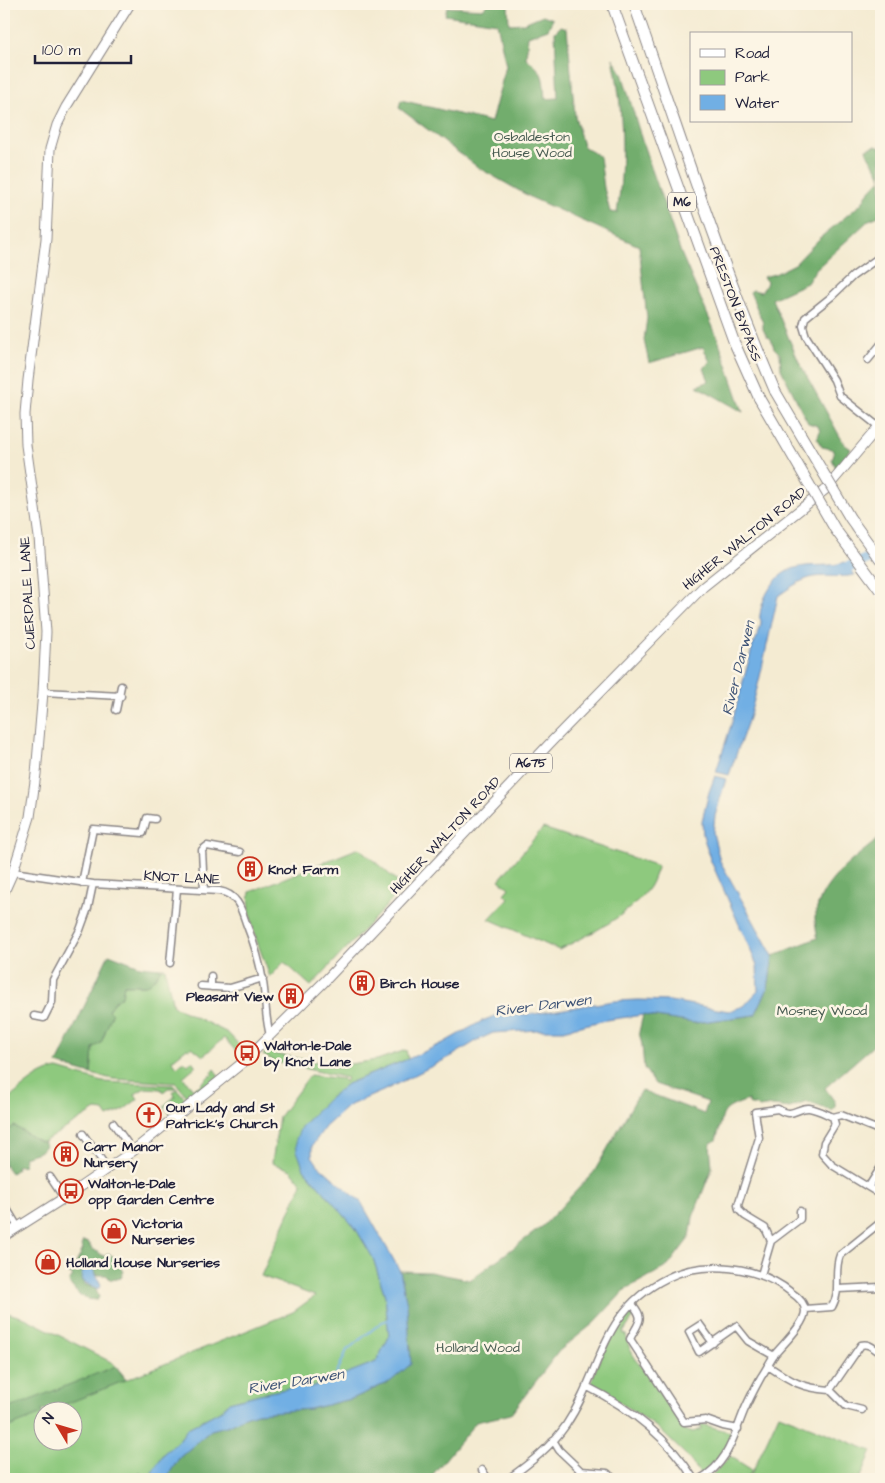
<svg xmlns="http://www.w3.org/2000/svg" width="885" height="1483" font-family="'Architects Daughter',sans-serif">
  <style>
    .green { fill: #8ec97e; stroke: #58765c }
    .forest { fill: #72ad6d; stroke: #4a6854 }
    .water { fill: #71afe4; stroke: #4a6890 }
    .lines { fill: none; stroke-linecap: round; stroke-linejoin: round }
    .stream { stroke: #71afe4; stroke-width: 2 }
    .river { stroke: #71afe4; stroke-width: 11 }
    .minor-casing { stroke: #8b8686; stroke-width: 9 }
    .major-casing { stroke: #8b8686; stroke-width: 11 }
    .highway-casing { stroke: #8b8686; stroke-width: 12 }
    .minor { stroke: #fff; stroke-width: 6 }
    .major { stroke: #fff; stroke-width: 9 }
    .highway { stroke: #fff; stroke-width: 10 }
    .highway-bridge-casing { stroke: #8b8686; stroke-width: 12; stroke-linecap: butt }
    .highway-bridge { stroke: #fff; stroke-width: 10 }
    .labels { text-anchor: middle; stroke-width: 5; stroke-linejoin: round; paint-order: stroke }
    .shield { fill: #fcf5e5; stroke: #63616e; stroke-width: 1 }
    .shield-label { font-size: 12px; font-weight: bold; fill: #22223b }
    .park-label { font-size: 14px; fill: #485c52; stroke: #fcf5e5 }
    .street-label { font-size: 14px; fill: #22223b; stroke: #fcf5e5 }
    .poi-label { font-size: 14px; font-weight: bold; fill: #22223b; stroke: #fcf5e5; text-anchor: start }
    .water-label { font-size: 15px; font-style: italic; fill: #3e5376; stroke: #fcf5e5 }
  </style>
  <rect width="100%" height="100%" fill="#fcf5e5"/>
  <filter id="ink" filterUnits="userSpaceOnUse"><feTurbulence type="fractalNoise" baseFrequency=".02" numOctaves="2"/><feDisplacementMap in="SourceGraphic" scale="10" xChannelSelector="R" yChannelSelector="G"/><feConvolveMatrix kernelMatrix="1 2 1 2 8 2 1 2 1" color-interpolation-filters="sRGB"/></filter>
  <filter id="wash" filterUnits="userSpaceOnUse"><feTurbulence type="fractalNoise" baseFrequency=".0096" numOctaves="4" result="noise"/><feDisplacementMap in="SourceGraphic" scale="20" xChannelSelector="R" yChannelSelector="G"/><feGaussianBlur stdDeviation="1.12" result="paint"/><feColorMatrix in="noise" values="0 0 0 0 0 0 0 0 0 0 0 0 0 0 0 0 0 1.4 0 .05"/><feComposite in="paint" operator="in"/></filter>
  <g filter="url(#wash)">
    <rect width="100%" height="100%" fill="#f4ebd2"/>
    <path class="green" d="M543 828 658 866C655 872 653 881 649 887 627 918 591 933 559 950L489 919 509 898 504 894 509 888 499 880Z
      M359 848 404 887 311 986 284 962 270 977C261 950 246 921 250 892Z
      M161 968H165L173 1006 228 1033 241 1047 236 1051 224 1038 203 1056 192 1047 189 1049 187 1048 172 1060 177 1067 184 1061 188 1065 192 1061 196 1066 183 1077 193 1089 199 1086 210 1075 211 1076 213 1074 212 1072 214 1069 219 1076 190 1100 176 1083 113 1079 91 1074 93 1048C110 1038 103 1027 108 1011 110 1004 117 1000 122 996L124 985C146 984 148 991 161 968Z
      M268 1050 275 1054 337 1066 377 1060 406 1050 408 1059 347 1084 327 1100 301 1127 304 1169 356 1229 373 1258 385 1296 389 1337 376 1362 312 1387H296L260 1394 229 1402 222 1410 188 1428 177 1443 165 1452 153 1471 150 1479H136L141 1471 135 1479H4V1428L42 1414V1440H72V1410H51L293 1312 315 1296 261 1276 302 1184 291 1170 272 1163 279 1117 310 1075 343 1079 345 1082 347 1078 276 1062 263 1055Z
      M58 1069 103 1082 173 1085 188 1101 171 1114 164 1106 175 1096 173 1091 177 1090 176 1088H168L163 1092 161 1089 145 1088 135 1094 138 1099 122 1111 108 1117 104 1111 96 1110 43 1142 37 1140 14 1126 4 1133V1103C19 1091 38 1071 58 1069Z
      M630 1309 634 1312V1316L623 1333 626 1335C629 1355 642 1368 656 1381 658 1400 678 1413 684 1430 691 1433 695 1432 701 1429V1424L734 1433 724 1453 701 1475 687 1456 658 1428 592 1384C593 1366 617 1324 630 1309Z
      M4 1312 25 1318 113 1363 124 1376 4 1420Z
      M779 1414 872 1451 860 1479H756L750 1477Z
      M730 1456 752 1470 747 1479H708Z"/>
    <path class="forest" d="M487 4H508L509 24 524 23 543 15 553 19 548 29 528 36 526 58C545 73 543 77 545 99L558 98 555 32 561 26 567 28 575 116 583 146 600 157 604 188 610 212 617 213C625 164 623 106 613 58L622 73 643 144 681 253 718 339 743 412 697 386 709 381 704 368 710 362 703 347 649 363 644 340 647 318 639 246 532 198 479 168 399 108 401 100 491 122 506 66 497 23 445 15 447 7 483 9Z
      M876 146 881 148V215L869 220 816 269 807 283 772 299 799 362 844 444 851 449 836 468 832 459 834 454 832 449 822 447 817 439 820 431 818 426 808 423 781 369 780 354 774 348 771 339 766 335 763 329V323L750 292 753 290 761 292 765 287 767 282 763 277 775 274 795 264 821 237 862 203 867 194 881 179C879 168 868 160 866 149Z
      M881 837V1039L825 1088 835 1102V1107L832 1111 807 1102 790 1108 772 1106 759 1108 756 1105H750L748 1100C716 1111 726 1112 716 1140L710 1144 712 1168 693 1217 690 1237 668 1266 626 1289 594 1323 559 1351 511 1414 476 1422 429 1479H166L179 1458 211 1430 230 1425 242 1418 257 1413 310 1409 354 1398 391 1381 411 1349 408 1334 407 1305 400 1271 430 1272 470 1280 543 1226 594 1172 641 1090 704 1114 708 1102 655 1084 644 1068 642 1045 639 1032 643 1015 695 1023 755 1015 768 987 773 956 817 938C817 931 815 924 815 918 819 882 855 858 881 837Z
      M109 954 140 966 161 968C147 992 147 983 124 985L122 996 114 1002 108 1010 112 1014 101 1043 93 1048 91 1074 57 1064Z
      M14 1126 37 1140 43 1142 46 1146 39 1152 24 1157V1165L17 1166 18 1169 11 1173 5 1165 4 1167V1133Z
      M83 1241 90 1244V1247L105 1257 108 1253 120 1261V1268L124 1271 121 1278 111 1280 106 1275H97L92 1267 84 1284 95 1288 99 1297 97 1300 86 1299 85 1297 80 1296C77 1292 71 1287 69 1282L73 1276 68 1273 70 1270H73L83 1249 81 1246Z
      M116 1366 126 1380 51 1410H42V1414L4 1429V1409L18 1405Z"/>
    <path class="water" d="M845 562 855 575C841 578 828 575 814 577 801 579 788 589 778 596L759 681 750 715 729 775 716 772 732 722 753 645C757 638 760 631 761 623 761 616 759 622 760 615 762 596 776 573 795 568 812 563 830 568 845 562Z
      M715 776 726 779 715 816 713 833 720 861 773 956 768 988 755 1015 694 1023 643 1015 606 1020 563 1030H537L493 1033 478 1040 452 1056 383 1091 348 1106 325 1127 312 1146V1156L318 1165 361 1202 400 1271 407 1305 411 1364 391 1381 354 1398 310 1409 257 1413 242 1418 230 1425 211 1430 179 1458 166 1479H150L153 1471 165 1452 177 1443 188 1428 222 1410 229 1402 260 1394 296 1387H312L376 1362 389 1337 385 1296 373 1258 356 1229 304 1169 297 1151 296 1139 301 1127 327 1100 347 1084 408 1059 443 1043 482 1021 495 1016 534 1014 613 1001 639 1000 670 1001 729 1011 744 1006 758 991 757 965 710 859 703 835 702 821 709 792Z
      M88 1266 92 1267 101 1285 98 1289 82 1281C80 1275 83 1270 88 1266Z"/>
    <g class="lines">
      <path class="stream" d="M334 1379 347 1350 382 1322 388 1320
        M878 1479 881 1470"/>
      <path class="river" d="M834 570H842L881 553"/>
    </g>
  </g>
  <g filter="url(#ink)">
    <g class="lines">
      <g class="minor-casing">
        <path id="minor" d="M868 360 881 344
          M879 427 840 396 834 380 806 336 803 326 805 318 811 313 831 297 853 276 881 256
          M43 692 121 696
          M116 710 121 686
          M13 872 93 884 219 891C237 894 241 908 246 923 254 943 260 961 263 982 266 1000 265 1018 270 1035
          M82 883 93 829 143 833 147 818 155 819
          M204 890 202 850 207 846 240 852
          M170 963 177 889
          M211 976V987
          M201 986 230 988 263 978
          M34 1016 44 1018 52 1002 53 980 80 930 88 908 93 884
          M833 1117 835 1124 824 1142 822 1154 832 1165 881 1195
          M833 1117 841 1115 881 1131
          M113 1123 133 1151
          M83 1134 108 1169
          M50 1177 64 1198
          M869 1186 881 1167
          M4 1204 18 1227
          M771 1241 800 1219V1211
          M761 1275 771 1241 765 1228 745 1216 739 1210 738 1205 759 1138 755 1112 778 1109C793 1119 797 1107 809 1108 817 1109 826 1114 833 1117
          M838 1289 881 1287
          M632 1304C646 1320 638 1322 630 1339L684 1422 706 1420 723 1426 738 1429
          M805 1309 832 1307C842 1290 833 1272 840 1255L881 1222
          M713 1343 700 1325 689 1332 699 1352 736 1326 748 1341 774 1356
          M768 1366C792 1382 802 1388 830 1390L861 1345C870 1343 874 1349 881 1353
          M586 1386C630 1408 668 1437 694 1479
          M830 1390 846 1406 862 1410
          M553 1440 559 1450 581 1471 574 1479
          M482 1470 488 1479
          M581 1471 607 1473 614 1479
          M508 1479C530 1463 551 1447 566 1425 603 1370 599 1312 667 1278 705 1259 759 1266 792 1293 798 1297 805 1304 805 1311 805 1324 783 1344 775 1354 770 1361 766 1370 761 1377 755 1388 749 1399 744 1411 733 1438 728 1463 700 1479"/>
      </g>
      <g class="major-casing">
        <path id="major" d="M4 892 13 872 30 817 36 774 43 692 46 632 39 537 26 445 25 414 28 380 46 239 50 149 57 125 66 107 130 4
          M4 1236 64 1198 133 1151 241 1064 324 982 552 741 703 587 826 489 881 424"/>
      </g>
      <g class="highway-casing">
        <path id="highway" d="M612 4 734 342 759 398
          M634 4C679 133 721 265 775 391"/>
      </g>
      <use href="#minor" class="minor"/>
      <use href="#major" class="major"/>
      <use href="#highway" class="highway"/>
      <g class="highway-bridge-casing">
        <path id="highway-bridge" d="M775 391 850 518 881 561
          M759 398 835 529 880 590"/>
      </g>
      <use href="#highway-bridge" class="highway-bridge"/>
    </g>
  </g>
  <defs>
    <g id="building-ring" transform="scale(1.25)"><circle r="9.5" fill="#fcf5e5" stroke="#c8321e" stroke-width="1.5"/><path d="M-4-6H4V6H1V3H-1V6H-4ZM-2.5-4.3h1.7v1.8h-1.7ZM.8-4.3h1.7v1.8H.8ZM-2.5-1h1.7V.8h-1.7ZM.8-1h1.7V.8H.8Z" fill="#c8321e"/></g>
    <g id="bus-ring" transform="scale(1.25)"><circle r="9.5" fill="#fcf5e5" stroke="#c8321e" stroke-width="1.5"/><path d="M-5-6H5V4H4V6H2V4H-2V6H-4V4H-5ZM-3.5-4V0h7V-4ZM-3.5 1.2v1.5H-2V1.2ZM2 1.2v1.5H3.5V1.2Z" fill="#c8321e"/></g>
    <g id="church-ring" transform="scale(1.25)"><circle r="9.5" fill="#fcf5e5" stroke="#c8321e" stroke-width="1.5"/><path d="M-1.2-6h2.4v3.5h3.3v2.4h-3.3V6h-2.4V-.1h-3.3v-2.4h3.3Z" fill="#c8321e"/></g>
    <g id="shop-ring" transform="scale(1.25)"><circle r="9.5" fill="#fcf5e5" stroke="#c8321e" stroke-width="1.5"/><path d="M-5-2.5h2.3a2.7 3.5 0 0 1 5.4 0H5L5.5 6h-11ZM-1.5-2.5h3a1.5 2.3 0 0 0-3 0Z" fill="#c8321e"/></g>
  </defs>
  <g fill-rule="evenodd">
    <use href="#building-ring" x="250" y="869"/>
    <use href="#building-ring" x="362" y="983"/>
    <use href="#building-ring" x="291" y="996"/>
    <use href="#bus-ring" x="247" y="1053"/>
    <use href="#church-ring" x="149" y="1115"/>
    <use href="#building-ring" x="66" y="1154"/>
    <use href="#bus-ring" x="71" y="1191"/>
    <use href="#shop-ring" x="114" y="1231"/>
    <use href="#shop-ring" x="48" y="1262"/>
  </g>
  <g class="labels">
    <g class="shield">
      <rect x="668" y="192.5" width="28" height="19" rx="4"/>
      <rect x="510" y="753.5" width="42" height="19" rx="4"/>
    </g>
    <g class="shield-label">
      <text x="682" y="206">M6</text>
      <text x="531" y="767">A675</text>
    </g>
    <g class="park-label">
      <text x="532" y="141">Osbaldeston<tspan x="532" dy="16">House Wood</tspan></text>
      <text x="822" y="1015">Mosney Wood</text>
      <text x="478" y="1352">Holland Wood</text>
    </g>
    <g class="street-label">
      <text transform="translate(736 304) rotate(69)" y="5">PRESTON BYPASS</text>
      <text transform="translate(744 538) rotate(-39)" y="5">HIGHER WALTON ROAD</text>
      <text transform="translate(27 593) rotate(-93)" y="5">CUERDALE LANE</text>
      <text transform="translate(445 835) rotate(-47)" y="5">HIGHER WALTON ROAD</text>
      <text transform="translate(182 877) rotate(3)" y="5">KNOT LANE</text>
    </g>
    <g class="poi-label">
      <text x="268" y="874">Knot Farm</text>
      <text x="380" y="988">Birch House</text>
      <text x="274" y="1001" text-anchor="end">Pleasant View</text>
      <text x="264" y="1050">Walton-le-Dale<tspan x="264" dy="16">by Knot Lane</tspan></text>
      <text x="166" y="1112">Our Lady and St<tspan x="166" dy="16">Patrick's Church</tspan></text>
      <text x="84" y="1151">Carr Manor<tspan x="84" dy="16">Nursery</tspan></text>
      <text x="88" y="1188">Walton-le-Dale<tspan x="88" dy="16">opp Garden Centre</tspan></text>
      <text x="132" y="1228">Victoria<tspan x="132" dy="16">Nurseries</tspan></text>
      <text x="66" y="1267">Holland House Nurseries</text>
    </g>
    <g class="water-label">
      <text transform="translate(738 668) rotate(-76)" y="5">River Darwen</text>
      <text transform="translate(543 1005) rotate(-7)" y="5">River Darwen</text>
      <text transform="translate(296 1381) rotate(-9)" y="5">River Darwen</text>
    </g>
  </g>
  <rect width="885" height="1483" fill="none" stroke="#fcf5e5" stroke-width="20"/>
  <rect x="690" y="32" width="162" height="90" fill="#fcf5e5" stroke="#a5a1a1"/>
  <rect x="700" y="49" width="25" height="8" fill="#ffffff" stroke="#a5a1a1"/>
  <text x="735" y="58" font-size="15" fill="#22223b">Road</text>
  <rect x="700" y="70" width="25" height="15" fill="#8ec97e" stroke="#a5a1a1"/>
  <text x="735" y="82" font-size="15" fill="#22223b">Park</text>
  <rect x="700" y="95" width="25" height="15" fill="#71afe4" stroke="#a5a1a1"/>
  <text x="735" y="108" font-size="15" fill="#22223b">Water</text>
  <g transform="translate(58 1426) rotate(308)"><circle r="24" fill="#fcf5e5" stroke="#a5a1a1"/>
  <path d="M0-4L9 19L0 12L-9 19Z" fill="#c8321e"/>
  <text y="-8" font-size="14" font-weight="bold" text-anchor="middle" fill="#22223b">N</text>
  </g>
  <path d="M35 55v8h96v-8" fill="none" stroke="#22223b" stroke-width="2.5"/>
  <text x="42" y="55" font-size="15" fill="#22223b" stroke="#fcf5e5" stroke-width="4" paint-order="stroke">100 m</text>
</svg>
